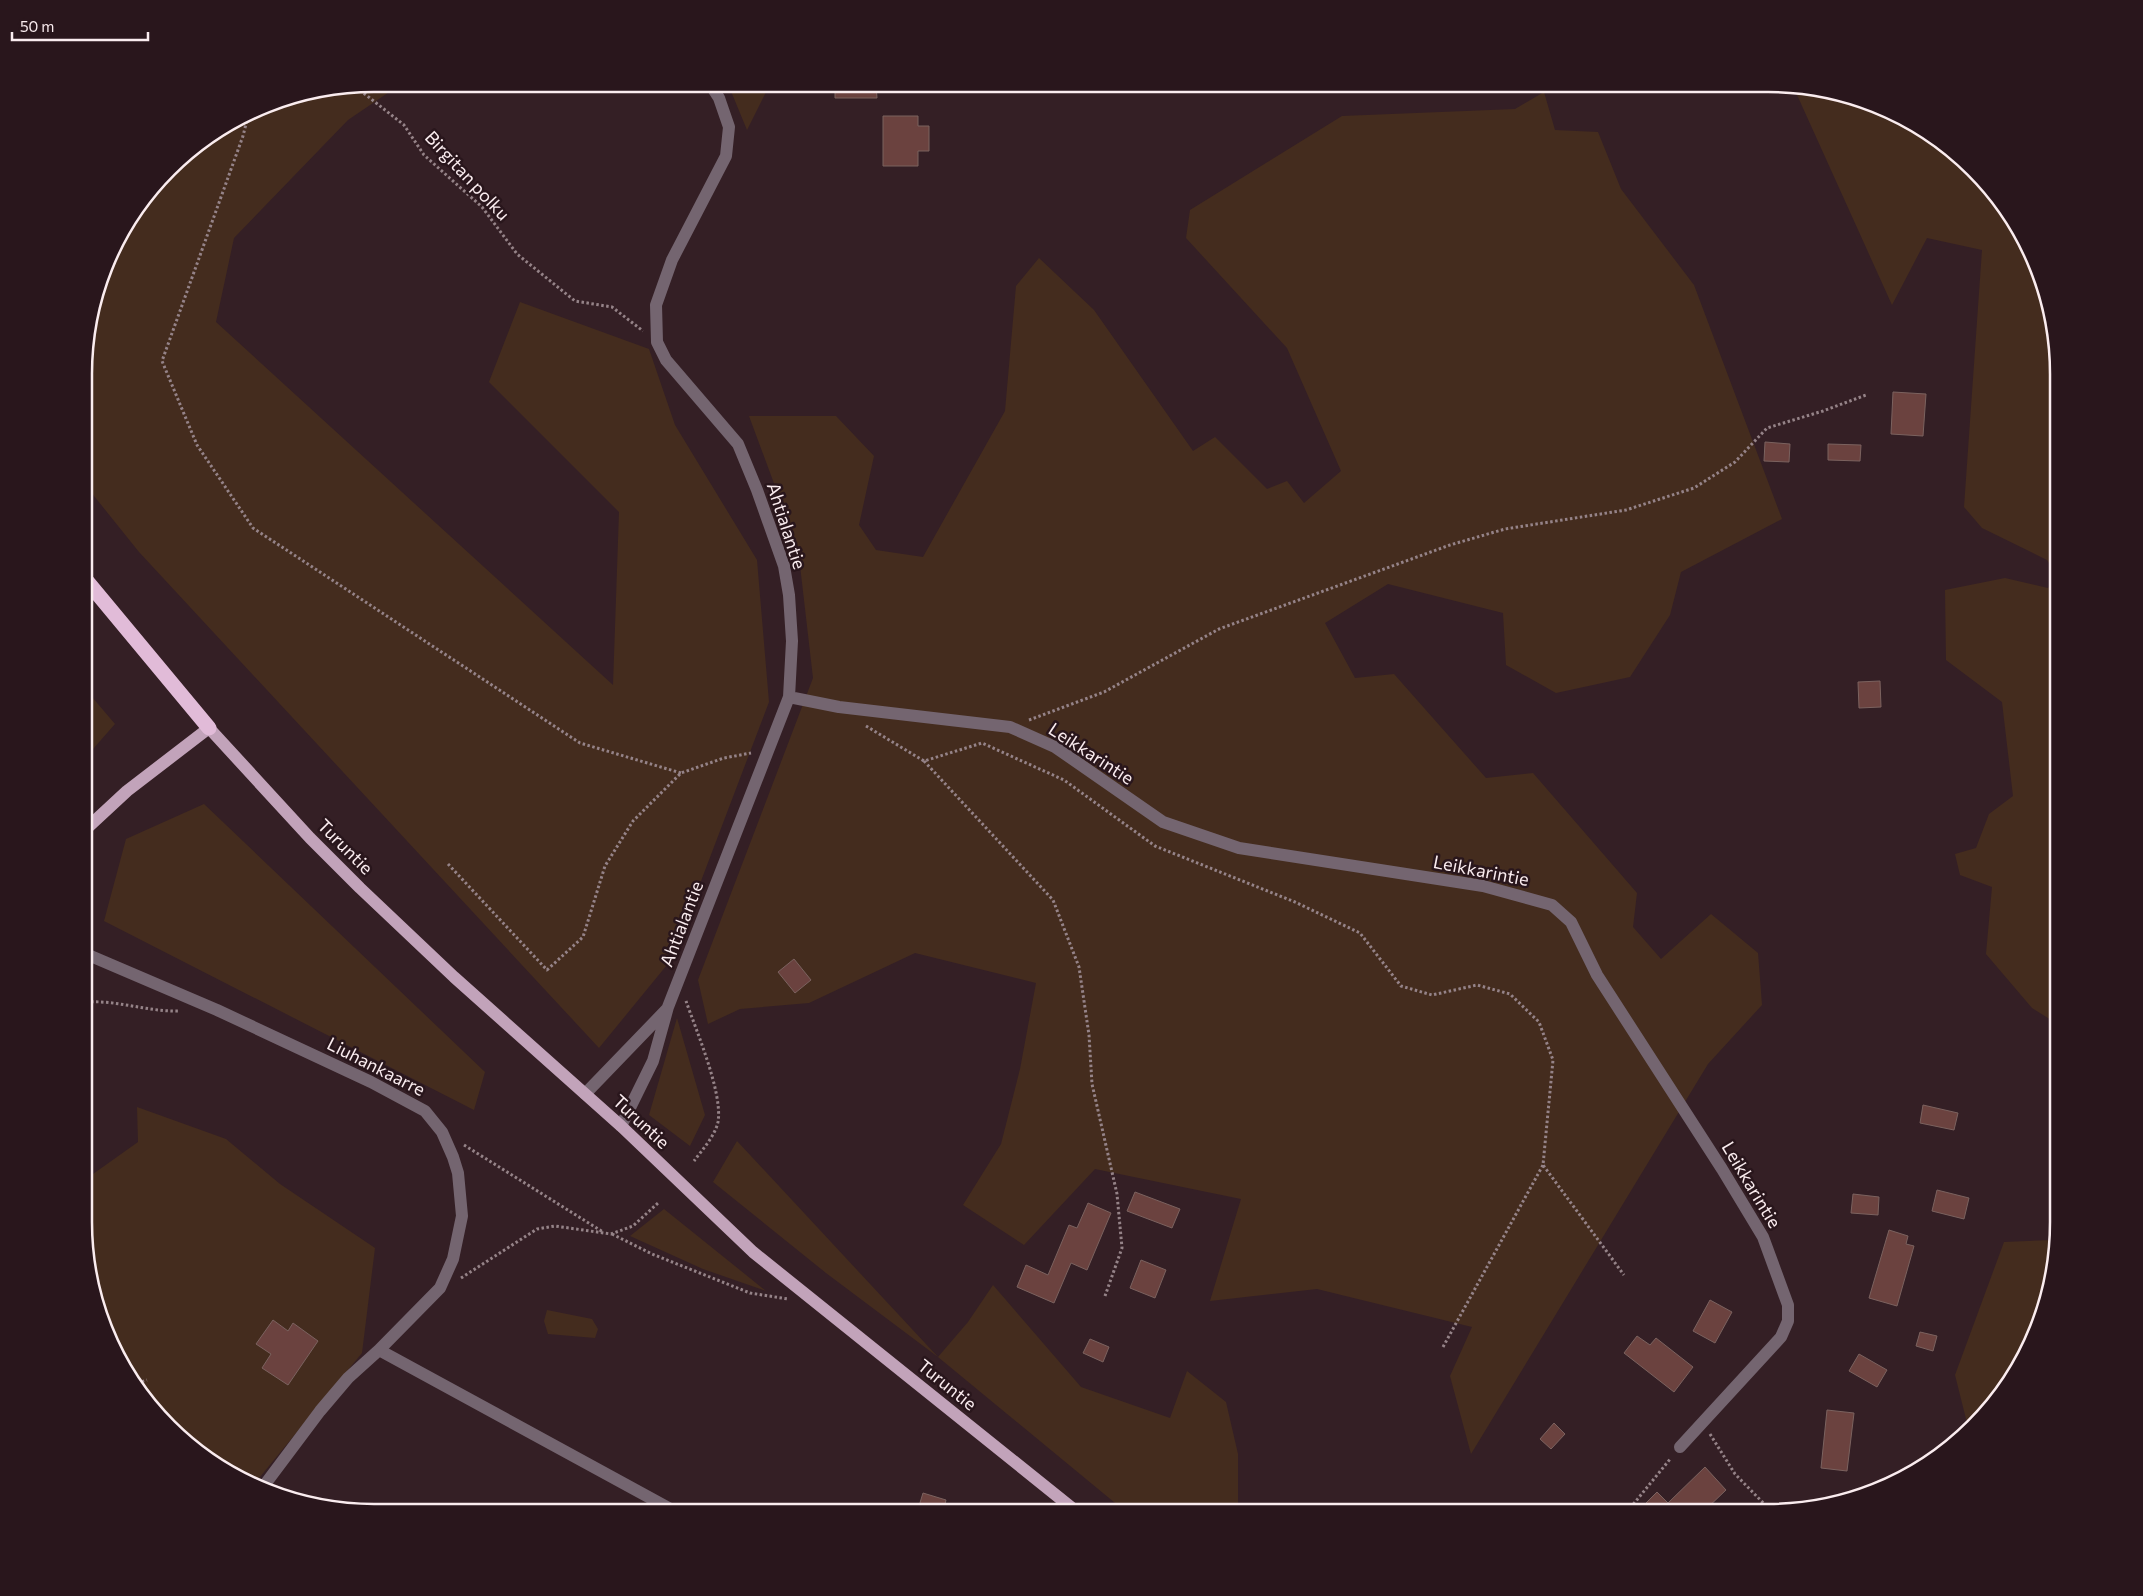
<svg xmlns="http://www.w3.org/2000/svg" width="2143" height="1596" font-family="Commissioner,sans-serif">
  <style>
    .green { fill: #442c1e }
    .building { fill: #6b423f; stroke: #7b625f }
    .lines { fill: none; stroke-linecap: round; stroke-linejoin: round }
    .path { stroke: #958388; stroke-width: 3; stroke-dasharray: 2.5 2.5; stroke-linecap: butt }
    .minor { stroke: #746570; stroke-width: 12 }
    .major { stroke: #c2a3ba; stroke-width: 12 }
    .highway { stroke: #e1bbd8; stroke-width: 15 }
    .labels { text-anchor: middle; stroke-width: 5; stroke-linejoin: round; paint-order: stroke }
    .street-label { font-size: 18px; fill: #faecef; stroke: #29161c }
    .rim { fill: none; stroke: #faecef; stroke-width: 2.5 }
  </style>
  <rect width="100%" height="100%" fill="#341f25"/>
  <path class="green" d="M375 84H401L348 120 234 238 216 322 613 685 619 512 489 382 520 302 649 349 675 425 757 560 769 702 671 960 599 1048 139 552 86 486V337L114 246 183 156 264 106Z
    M728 84H770L747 130Z
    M1793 86 1879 106 1946 144 1987 183 2029 246 2059 356V1025L2032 1008 1986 954 1992 887 1960 875 1955 854 1976 848 1989 814 2013 796 2002 702 1946 660 1945 590 2005 578 2048 588 2058 577 2047 560 1982 528 1964 507 1982 250 1927 238 1892 305Z
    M1544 92 1555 130 1598 132 1621 189 1694 285 1782 519 1681 572 1670 615 1630 677 1556 693 1506 665 1503 613 1388 584 1325 623 1355 678 1394 674 1486 778 1533 773 1637 893 1633 927 1661 959 1711 914 1758 953 1762 1005 1708 1064 1471 1454 1450 1376 1472 1327 1317 1289 1210 1301 1241 1199 1095 1169 1024 1245 963 1205 1001 1144 1020 1069 1036 983 915 953 809 1003 740 1009 708 1024 698 980 813 678 798 548 749 416H836L874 456 859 525 876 550 923 557 1005 411 1016 286 1039 258 1094 310 1193 451 1215 437 1267 489 1287 481 1304 503 1341 471 1287 348 1186 238 1190 210 1342 116 1515 109Z
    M86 690 115 724 86 757Z
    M204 804 485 1072 474 1110 104 921 126 839Z
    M677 1018 705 1115 690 1146 649 1115Z
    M137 1107 226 1139 280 1184 375 1248 362 1353 255 1483 197 1452 123 1367 86 1259V1179L138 1142Z
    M737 1141 938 1357 968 1322 993 1285 1081 1387 1170 1418 1187 1371 1226 1402 1238 1454V1512H1126L938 1357 826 1273 713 1182Z
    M664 1209 766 1291 703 1269 630 1236Z
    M2059 1219V1240L2044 1315 1999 1399 1969 1431 1955 1375 2004 1242 2053 1240Z
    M547 1310 592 1319 598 1329 595 1338 548 1334 544 1321Z"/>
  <path class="building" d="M835 84H876L877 98H835Z
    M883 116H918V126H929V151H918V166H883Z
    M1893 392 1926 394 1923 436 1891 434Z
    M1765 442 1790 444 1789 462 1764 461Z
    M1828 444 1861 445 1860 461 1828 460Z
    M1880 681 1881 707 1859 708 1858 682Z
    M794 959 811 980 795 993 778 972Z
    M1923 1105 1958 1113 1954 1130 1920 1123Z
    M1937 1190 1969 1198 1964 1219 1932 1211Z
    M1135 1192 1180 1209 1172 1228 1127 1211Z
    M1853 1194 1879 1197 1878 1215 1851 1213Z
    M1088 1203 1111 1213 1087 1270 1071 1263 1054 1303 1017 1287 1026 1265 1048 1275 1069 1225 1077 1228Z
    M1889 1230 1908 1236 1906 1244 1914 1246 1897 1306 1869 1298Z
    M1141 1260 1166 1270 1155 1298 1130 1288Z
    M1710 1300 1732 1312 1715 1343 1693 1331Z
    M273 1320 288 1331 293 1323 318 1341 288 1385 262 1368 271 1354 256 1344Z
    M1920 1332 1937 1336 1933 1351 1916 1346Z
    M1637 1336 1650 1345 1656 1338 1693 1367 1674 1392 1624 1353Z
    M1090 1339 1109 1347 1103 1362 1083 1353Z
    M1859 1354 1887 1370 1877 1387 1849 1371Z
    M1827 1410 1854 1413 1847 1471 1821 1468Z
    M1554 1423 1565 1434 1551 1449 1540 1439Z
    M1705 1467 1726 1490 1703 1512H1654L1646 1503 1657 1492 1668 1503Z
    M923 1493 946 1500 943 1512 919 1506Z"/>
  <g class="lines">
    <path class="path" d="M356 87 404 125 424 155 482 207 517 254 575 301 612 307 643 331
      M248 116 243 136 162 361 197 445 253 528 580 743 681 773
      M1029 720 1104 692 1219 629 1450 545 1505 529 1626 510 1694 488 1735 462 1767 428 1823 411 1866 395
      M866 726 924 761 982 743 1064 780 1155 846 1295 902 1360 933 1401 986 1432 995 1477 985 1510 994 1539 1022 1553 1060 1543 1165 1624 1275
      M924 761 1053 900 1079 967 1089 1035 1092 1084 1117 1194 1122 1248 1105 1296
      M448 864 547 970 583 937 605 866 633 821 681 773 724 758 751 753
      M686 1001C696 1030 723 1093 718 1122 715 1136 702 1150 694 1161
      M86 1002C118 1000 148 1012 180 1011
      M464 1145 603 1232
      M612 1234 652 1254 750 1293 788 1299
      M461 1278 537 1229 555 1226 611 1234 633 1226 658 1203
      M1443 1347 1543 1165
      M137 1383 147 1380
      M1710 1434 1735 1474 1772 1512
      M1627 1512 1671 1458"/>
    <path class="minor" d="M789 697 839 707 1010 727 1055 747 1163 822 1239 848 1483 886 1552 905 1571 922 1597 975 1722 1169 1763 1237 1788 1305V1321L1781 1337 1680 1447
      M86 954 217 1010 371 1082 425 1111 442 1132 453 1157 458 1173 462 1216 453 1259 440 1288 379 1350 348 1378 320 1411 263 1487
      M585 1094 667 1009
      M621 1126 653 1061 668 1007 789 697 792 641 789 595 784 566 757 490 738 444 666 360 657 342 656 305 672 260 726 156 729 127 719 98 710 84
      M379 1350 676 1512"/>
    <path class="major" d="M86 829 127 791 209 728 310 838 360 888 454 977 621 1126 753 1252 1077 1512"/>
    <path class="highway" d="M86 580 209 728"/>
  </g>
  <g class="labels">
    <g class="street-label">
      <text transform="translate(467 176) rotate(47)" y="6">Birgitan polku</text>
      <text transform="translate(786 526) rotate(72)" y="6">Ahtialantie</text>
      <text transform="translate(1091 754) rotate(33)" y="6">Leikkarintie</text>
      <text transform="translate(345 847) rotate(45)" y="6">Turuntie</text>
      <text transform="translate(1481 871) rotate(11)" y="6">Leikkarintie</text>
      <text transform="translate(682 924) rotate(-69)" y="6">Ahtialantie</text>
      <text transform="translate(376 1067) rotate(27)" y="6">Liuhankaarre</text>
      <text transform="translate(641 1122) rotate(43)" y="6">Turuntie</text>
      <text transform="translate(1751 1185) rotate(59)" y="6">Leikkarintie</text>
      <text transform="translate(947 1385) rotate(39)" y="6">Turuntie</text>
    </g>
  </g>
  <path d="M0 0H2143V1596H0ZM374 92H1768A282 282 0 0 1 2050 374V1222A282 282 0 0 1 1768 1504H374A282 282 0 0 1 92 1222V374A282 282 0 0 1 374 92Z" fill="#29161c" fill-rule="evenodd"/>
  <path class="rim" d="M374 92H1768A282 282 0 0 1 2050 374V1222A282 282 0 0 1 1768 1504H374A282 282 0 0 1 92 1222V374A282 282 0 0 1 374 92Z"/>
  <path d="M12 32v8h136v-8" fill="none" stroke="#faecef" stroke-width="2.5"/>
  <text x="20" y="32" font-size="15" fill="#faecef" stroke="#29161c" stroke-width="4" paint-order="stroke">50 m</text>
</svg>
